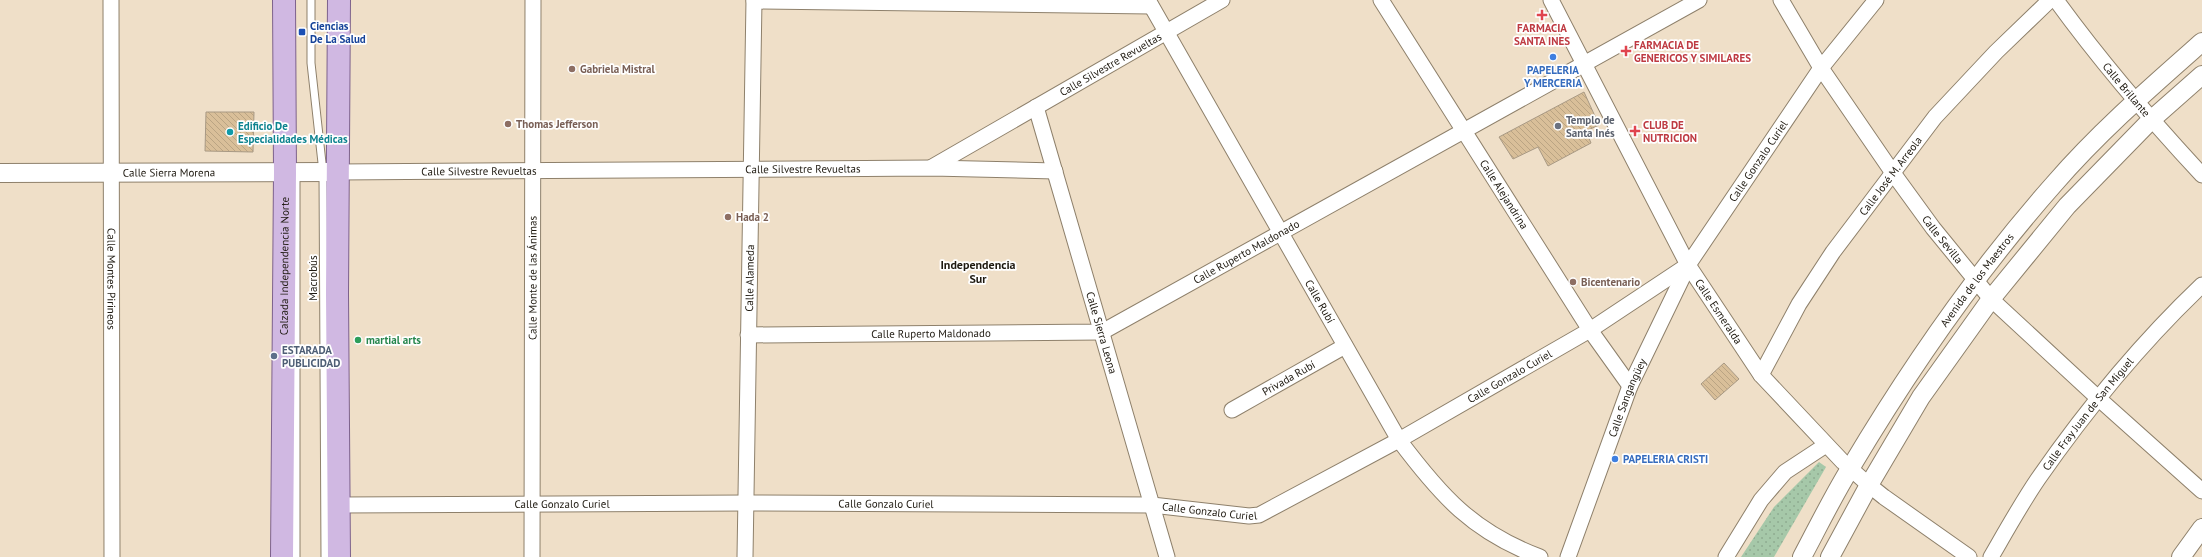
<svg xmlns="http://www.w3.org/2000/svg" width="2202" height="557" font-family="'PT Sans',sans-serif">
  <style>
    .garden { fill: url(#garden-dots) }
    .building { fill: url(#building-back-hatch); stroke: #a89984 }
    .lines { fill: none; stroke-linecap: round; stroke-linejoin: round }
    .service-casing { stroke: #8e806b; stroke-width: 9 }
    .minor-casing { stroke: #8e806b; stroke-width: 17 }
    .tertiary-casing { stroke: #8e806b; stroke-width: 20 }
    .primary-casing { stroke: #7d628c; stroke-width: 24 }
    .service { stroke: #fff; stroke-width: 7 }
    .minor { stroke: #fff; stroke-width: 15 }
    .tertiary { stroke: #fff; stroke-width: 18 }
    .primary { stroke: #d0b8e2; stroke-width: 22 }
    .health-dot { fill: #e0444e; stroke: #fff; stroke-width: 1.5 }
    .transit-dot { fill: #1a4fb4; stroke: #fff; stroke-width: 1.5 }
    .shop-dot { fill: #3f7fe0; stroke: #fff; stroke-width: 1.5 }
    .education-dot { fill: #8d6e63; stroke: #fff; stroke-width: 1.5 }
    .worship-dot { fill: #6b7280; stroke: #fff; stroke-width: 1.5 }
    .culture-dot { fill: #0f9aa8; stroke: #fff; stroke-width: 1.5 }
    .leisure-dot { fill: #2e9e5b; stroke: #fff; stroke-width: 1.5 }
    .service-dot { fill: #5c6f8a; stroke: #fff; stroke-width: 1.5 }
    .labels { text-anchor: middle; stroke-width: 3.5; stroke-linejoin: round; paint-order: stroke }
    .transit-label { font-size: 11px; font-weight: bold; fill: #164399; stroke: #fff; text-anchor: start }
    .health-label { font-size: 11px; font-weight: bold; fill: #be3a42; stroke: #fff; text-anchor: start }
    .street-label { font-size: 11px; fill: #1e1910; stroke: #fff }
    .education-label { font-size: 11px; font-weight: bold; fill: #785e54; stroke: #fff; text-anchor: start }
    .shop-label { font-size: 11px; font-weight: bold; fill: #366cbe; stroke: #fff }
    .worship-label { font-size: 11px; font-weight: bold; fill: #5b616d; stroke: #fff; text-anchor: start }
    .culture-label { font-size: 11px; font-weight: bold; fill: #0d838f; stroke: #fff; text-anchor: start }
    .leisure-label { font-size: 11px; font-weight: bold; fill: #27864d; stroke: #fff; text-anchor: start }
    .service-label { font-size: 11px; font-weight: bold; fill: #4e5e75; stroke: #fff; text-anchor: start }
    .neighbourhood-label { font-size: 12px; font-weight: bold; fill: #1e1910; stroke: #fff }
  </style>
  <defs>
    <pattern id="garden-dots" width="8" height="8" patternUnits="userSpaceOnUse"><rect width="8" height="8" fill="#a6c8a9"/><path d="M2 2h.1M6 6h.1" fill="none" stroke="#8eab90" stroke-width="1.8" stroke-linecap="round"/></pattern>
    <pattern id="building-back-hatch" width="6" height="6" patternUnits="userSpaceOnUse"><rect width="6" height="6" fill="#d9bf99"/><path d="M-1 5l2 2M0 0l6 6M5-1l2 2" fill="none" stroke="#baa483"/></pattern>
  </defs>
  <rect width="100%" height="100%" fill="#efdfc8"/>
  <path class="garden" d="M1819 462 1826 467 1774 557H1741L1774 507Z"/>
  <path class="building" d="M1584 92 1599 125 1586 131 1591 143 1548 166 1538 147 1513 159 1499 137Z
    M206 112H254L253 152 205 151Z
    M1724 363 1739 379 1715 400 1701 384Z"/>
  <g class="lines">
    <g class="service-casing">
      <path id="service" d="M311 0V63L323 172 325 557
        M296 172V557"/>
    </g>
    <g class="minor-casing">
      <g id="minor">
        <path id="s1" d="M111 0 112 557"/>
        <path id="s2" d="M1148 0 1399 440C1441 496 1473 532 1540 557"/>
        <path id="s3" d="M1381 0 1590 330 1630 386"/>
        <path id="s4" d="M1551 0 1688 265 1761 375 1843 462 1869 485 1884 497 1969 557"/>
        <path id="s5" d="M1781 0 1821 68 1893 173 1933 228 1991 299 2098 398 2202 491"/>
        <path id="s6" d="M2056 0C2101 62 2150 119 2202 175"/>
        <path d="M754 1 1151 6"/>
        <path id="s7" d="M1036 107 1167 557"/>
        <path id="s8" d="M932 167 1222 0"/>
        <path id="s9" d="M338 172 932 168 1055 171"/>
        <path id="s10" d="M748 335 1102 332 1699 0"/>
        <path id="s11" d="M1761 375 1799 304 1833 252 1935 117 1996 52 2050 0"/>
        <path id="s12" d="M1232 410 1345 346"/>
        <path id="s13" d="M339 505 746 503 1152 505 1249 516 1259 515 1399 440 1590 330 1688 265 1821 68 1876 0"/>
        <path id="s14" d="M532 557 533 0"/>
        <path id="s15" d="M745 557 754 0"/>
        <path id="s16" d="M1568 557 1630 386 1688 266"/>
        <path d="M1726 557 1761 500 1785 472 1826 445"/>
        <path id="s17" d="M1991 557C2006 531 2021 504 2038 479 2086 410 2141 343 2202 285"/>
      </g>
    </g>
    <g class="tertiary-casing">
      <g id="tertiary">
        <path id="s18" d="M0 173 338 172"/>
        <path id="s19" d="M1802 557C1818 527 1833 496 1851 467 1910 368 1978 270 2054 184 2099 132 2151 87 2202 42"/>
        <path d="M1830 557 1869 485 1921 397 1991 299 2067 206 2151 120 2202 75"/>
        <path d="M2181 557 2202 528"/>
      </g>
    </g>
    <g class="primary-casing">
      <g id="primary">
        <path d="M339 0 337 294 339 557"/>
        <path id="s20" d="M282 557 285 172 284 0"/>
      </g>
    </g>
    <use href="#service" class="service"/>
    <use href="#minor" class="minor"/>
    <use href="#tertiary" class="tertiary"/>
    <use href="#primary" class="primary"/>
  </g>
  <g class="health-dot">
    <path d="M1540 9h4v4h4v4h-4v4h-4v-4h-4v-4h4z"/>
    <path d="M1624 45h4v4h4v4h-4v4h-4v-4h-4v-4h4z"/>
    <path d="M1633 125h4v4h4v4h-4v4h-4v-4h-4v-4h4z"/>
  </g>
  <rect class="transit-dot" x="298" y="28" width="8" height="8" rx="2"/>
  <g class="shop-dot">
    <circle cx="1553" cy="57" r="4"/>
    <circle cx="1615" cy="459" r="4"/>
  </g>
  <g class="education-dot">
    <circle cx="572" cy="69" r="4"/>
    <circle cx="508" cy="124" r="4"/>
    <circle cx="728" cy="217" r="4"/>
    <circle cx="1573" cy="282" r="4"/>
  </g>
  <circle class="worship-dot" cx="1558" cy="126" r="4"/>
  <circle class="culture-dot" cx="230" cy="132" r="4"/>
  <circle class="leisure-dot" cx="358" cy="340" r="4"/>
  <circle class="service-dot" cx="274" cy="356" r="4"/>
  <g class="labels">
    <g class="transit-label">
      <text x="310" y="30">Ciencias<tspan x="310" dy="13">De La Salud</tspan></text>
    </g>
    <g class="health-label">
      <text x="1542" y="32" text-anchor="middle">FARMACIA<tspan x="1542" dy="13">SANTA INES</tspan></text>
      <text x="1634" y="49">FARMACIA DE<tspan x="1634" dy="13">GENERICOS Y SIMILARES</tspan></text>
      <text x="1643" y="129">CLUB DE<tspan x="1643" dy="13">NUTRICION</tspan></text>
    </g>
    <g class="street-label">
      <text dy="4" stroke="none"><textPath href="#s8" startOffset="206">Calle Silvestre Revueltas</textPath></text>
      <text dy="4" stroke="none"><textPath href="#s6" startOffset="114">Calle Brillante</textPath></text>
      <text dy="4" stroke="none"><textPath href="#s13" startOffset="1543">Calle Gonzalo Curiel</textPath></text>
      <text dy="4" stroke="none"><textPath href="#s9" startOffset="465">Calle Silvestre Revueltas</textPath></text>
      <text dy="4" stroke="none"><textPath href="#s9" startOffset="141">Calle Silvestre Revueltas</textPath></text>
      <text dy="4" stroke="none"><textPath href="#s18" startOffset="169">Calle Sierra Morena</textPath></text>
      <text dy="4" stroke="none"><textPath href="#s11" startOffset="238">Calle José M. Arreola</textPath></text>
      <text dy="4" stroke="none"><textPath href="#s3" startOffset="230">Calle Alejandrina</textPath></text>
      <text dy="4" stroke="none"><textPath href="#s5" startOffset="289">Calle Sevilla</textPath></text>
      <text dy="4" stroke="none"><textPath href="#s10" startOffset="519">Calle Ruperto Maldonado</textPath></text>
      <text dy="4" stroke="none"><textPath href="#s20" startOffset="291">Calzada Independencia Norte</textPath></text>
      <text dy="4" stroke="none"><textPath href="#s1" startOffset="279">Calle Montes Pirineos</textPath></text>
      <text transform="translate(313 278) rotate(-90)" y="4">Macrobús</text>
      <text dy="4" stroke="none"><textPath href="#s14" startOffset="279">Calle Monte de las Ánimas</textPath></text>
      <text dy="4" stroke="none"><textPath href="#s15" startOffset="279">Calle Alameda</textPath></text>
      <text dy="4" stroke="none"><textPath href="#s19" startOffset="328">Avenida de los Maestros</textPath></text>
      <text dy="4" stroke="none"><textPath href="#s2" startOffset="347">Calle Rubí</textPath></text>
      <text dy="4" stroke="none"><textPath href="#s4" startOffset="354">Calle Esmeralda</textPath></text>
      <text dy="4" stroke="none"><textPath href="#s7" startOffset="235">Calle Sierra Leona</textPath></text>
      <text dy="4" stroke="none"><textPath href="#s10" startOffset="183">Calle Ruperto Maldonado</textPath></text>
      <text dy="4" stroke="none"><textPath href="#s13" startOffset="1207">Calle Gonzalo Curiel</textPath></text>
      <text dy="4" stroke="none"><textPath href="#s12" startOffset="65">Privada Rubí</textPath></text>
      <text dy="4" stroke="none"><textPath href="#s16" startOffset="170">Calle Sangangüey</textPath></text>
      <text dy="4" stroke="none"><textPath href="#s17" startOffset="173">Calle Fray Juan de San Miguel</textPath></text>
      <text dy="4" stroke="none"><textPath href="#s13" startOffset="223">Calle Gonzalo Curiel</textPath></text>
      <text dy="4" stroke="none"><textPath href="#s13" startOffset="547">Calle Gonzalo Curiel</textPath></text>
      <text dy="4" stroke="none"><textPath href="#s13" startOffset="871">Calle Gonzalo Curiel</textPath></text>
    </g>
    <g class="education-label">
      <text x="580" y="73">Gabriela Mistral</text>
      <text x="516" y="128">Thomas Jefferson</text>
      <text x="736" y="221">Hada 2</text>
      <text x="1581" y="286">Bicentenario</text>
    </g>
    <g class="shop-label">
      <text x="1553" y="74">PAPELERIA<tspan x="1553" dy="13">Y MERCERIA</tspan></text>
      <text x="1623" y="463" text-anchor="start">PAPELERIA CRISTI</text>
    </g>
    <g class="worship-label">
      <text x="1566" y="124">Templo de<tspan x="1566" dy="13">Santa Inés</tspan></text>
    </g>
    <g class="culture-label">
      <text x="238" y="130">Edificio De<tspan x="238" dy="13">Especialidades Médicas</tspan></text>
    </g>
    <g class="leisure-label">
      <text x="366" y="344">martial arts</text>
    </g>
    <g class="service-label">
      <text x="282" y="354">ESTARADA<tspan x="282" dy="13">PUBLICIDAD</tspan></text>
    </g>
    <g class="neighbourhood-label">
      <text x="978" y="269">Independencia<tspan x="978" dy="14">Sur</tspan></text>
    </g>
  </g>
</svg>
